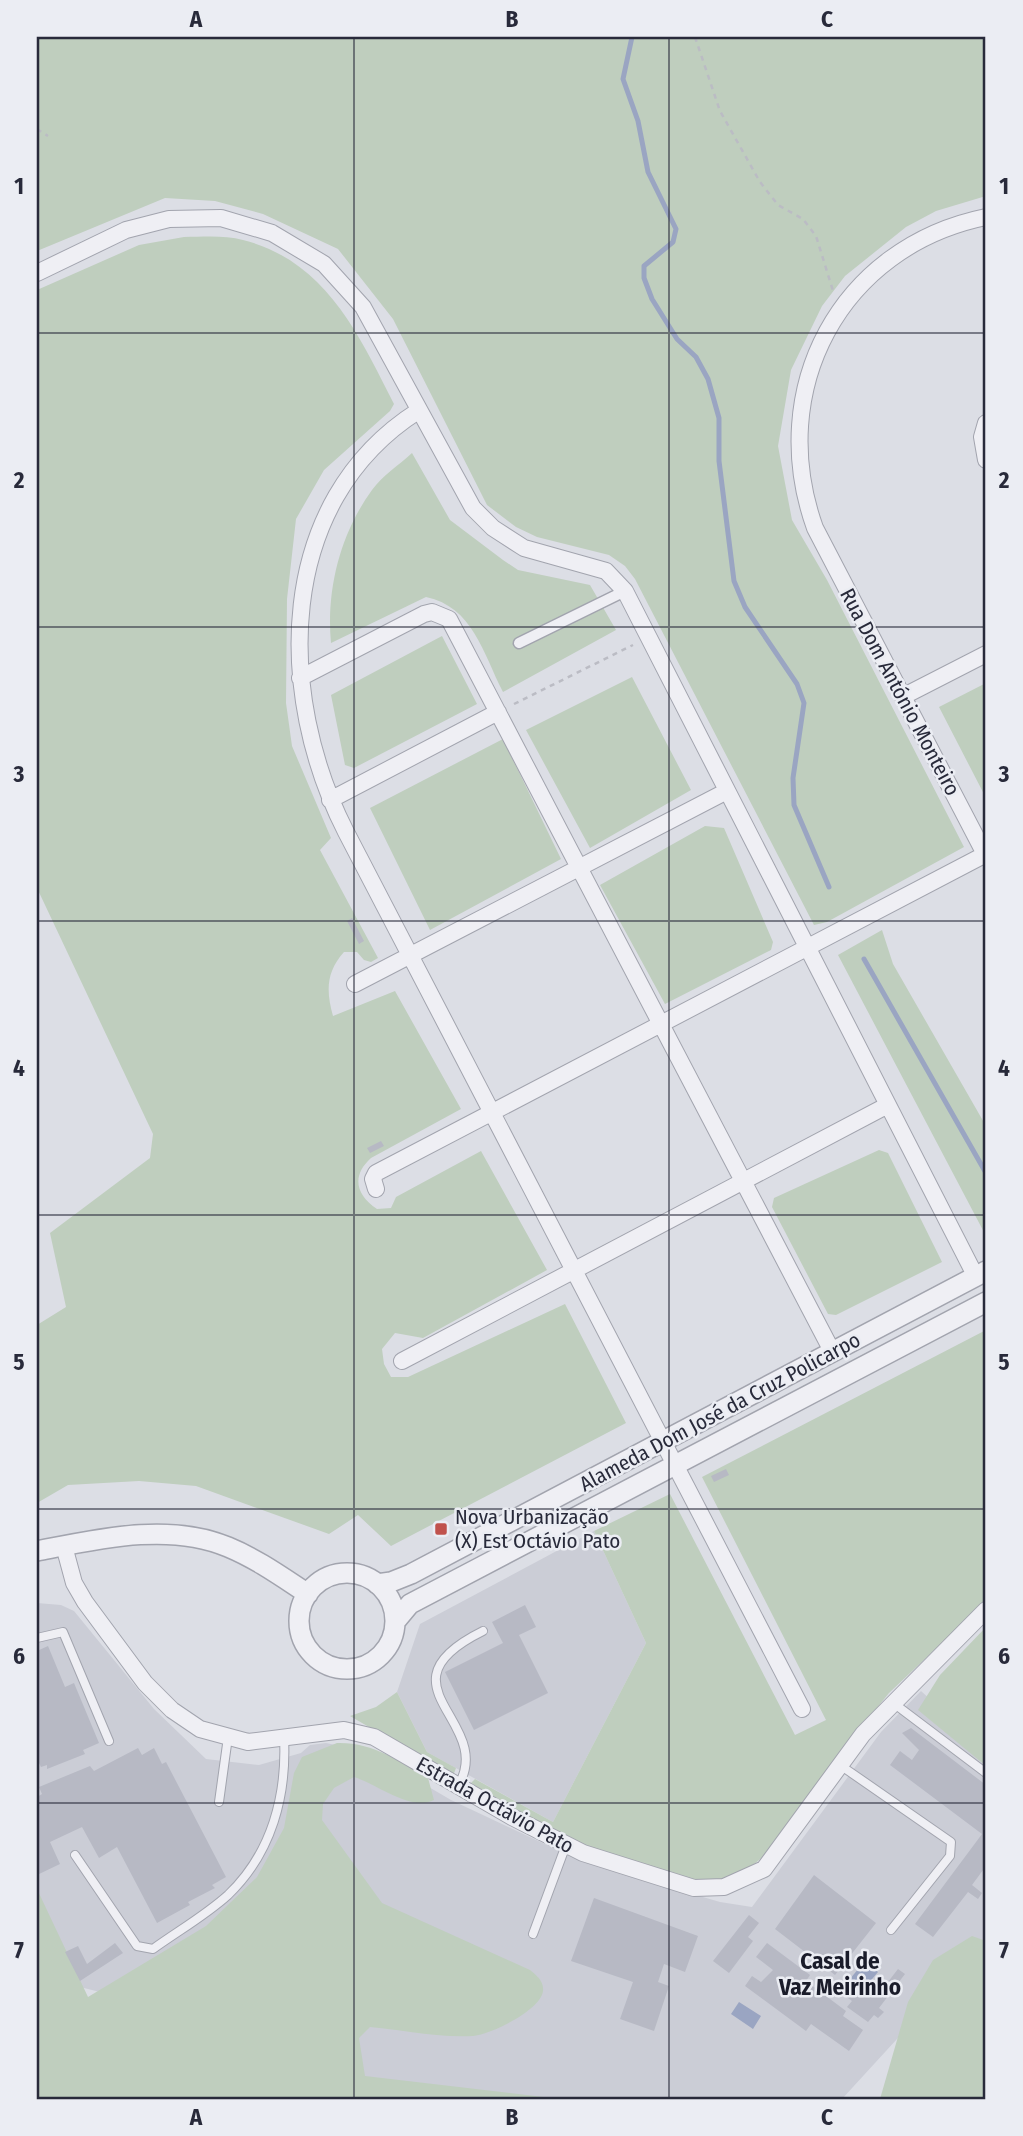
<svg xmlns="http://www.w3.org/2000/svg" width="1023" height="2136" font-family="'Fira Sans Condensed',sans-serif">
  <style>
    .built { fill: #cbcdd6 }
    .green { fill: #bfcebe }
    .water { fill: #9aa5c2 }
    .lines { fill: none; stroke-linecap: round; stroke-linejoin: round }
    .stream { stroke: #9aa5c2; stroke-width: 5 }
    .building { fill: #b7b9c4 }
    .service-casing { stroke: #a2a4ae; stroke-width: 10 }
    .pedestrian-casing { stroke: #a2a4ae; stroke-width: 13 }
    .minor-casing { stroke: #a2a4ae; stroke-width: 18 }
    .tertiary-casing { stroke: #a2a4ae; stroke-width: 22 }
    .path { stroke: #bbbcc4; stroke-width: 2.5; stroke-dasharray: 5 5; stroke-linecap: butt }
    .service { stroke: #efeff4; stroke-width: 8 }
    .pedestrian { stroke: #efeff4; stroke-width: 10 }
    .minor { stroke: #efeff4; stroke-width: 16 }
    .tertiary { stroke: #efeff4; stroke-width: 19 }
    .grid { fill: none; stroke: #282a3a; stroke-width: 2; stroke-opacity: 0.55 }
    .poi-dot { fill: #c0524c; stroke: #ebedf3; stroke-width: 2.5 }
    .labels { text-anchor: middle; stroke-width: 5; stroke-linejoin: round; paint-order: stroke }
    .street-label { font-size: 21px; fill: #282a3a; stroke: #ebedf3 }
    .poi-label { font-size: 21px; fill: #282a3a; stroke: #ebedf3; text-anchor: start }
    .neighbourhood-label { font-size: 23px; font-weight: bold; fill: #1a1c2a; stroke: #ebedf3 }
    .neatline { fill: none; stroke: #282a3a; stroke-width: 2.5 }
    .grid-label { font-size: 23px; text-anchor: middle; font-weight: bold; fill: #282a3a }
  </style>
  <rect width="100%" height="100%" fill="#dcdee5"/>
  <path class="built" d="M594 1531 646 1643 553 1822 427 1752 397 1692 420 1624Z
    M37 1603 61 1605 74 1611 154 1709 206 1759 259 1765 301 1753 310 1745 326 1743 369 1752 451 1800 583 1862 720 1902 752 1907 881 1732 921 1691 986 1750V1974L963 1967 842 2099H493L358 2082 252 1926 112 1995 76 1986 37 1905Z"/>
  <path class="green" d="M37 37H986V196L936 211 906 227 845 276 822 306 791 370 778 446 792 520 827 580 964 847 827 922 814 925 635 579 625 566 609 555 537 537 516 527 487 505 393 319 338 249 263 214 215 201 165 198 37 251Z
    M184 237C203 237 225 235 243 240 326 261 359 335 394 404L390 411 324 470 296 519 287 599 286 703 292 746 331 838 320 850 378 958 371 962 364 960 357 952H344C326 972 326 991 333 1016L395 991 461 1109 371 1158C351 1176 356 1195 377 1209L391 1208 396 1197 481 1151 547 1270 423 1338 395 1333 382 1349 384 1364 391 1377H408L565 1304 626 1423 391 1546 358 1515 329 1534 196 1486 139 1481 68 1485 37 1503V1325L66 1307 50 1233 150 1158 153 1134 37 888V290L139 245Z
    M412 453 450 520 503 560 518 570 590 585 616 630 503 692C483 653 473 607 426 597L331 643C326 590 340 534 372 490 382 476 399 465 412 453Z
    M442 636 477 704 354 768 345 765 331 695Z
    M632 677 691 790 590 848 526 730Z
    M986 683V798L939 707Z
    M503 739 561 859 430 930 370 808Z
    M705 826 724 828 773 942 771 950 665 1004 600 885Z
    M882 930 893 964 986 1126V1236L838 955Z
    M879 1150 888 1153 942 1262 836 1315 828 1314 772 1207 774 1198Z
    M986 1330V1601L889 1693 838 1756 765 1855 752 1866 721 1880 705 1884 605 1854 562 1836 471 1783 475 1779 553 1822 646 1643 594 1531 670 1494 795 1735 826 1720 702 1477Z
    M986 1627V1766L918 1710 940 1675Z
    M397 1692 427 1752 456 1768 453 1776 350 1716 376 1707Z
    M337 1743C373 1742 399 1761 428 1778L434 1800C411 1812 377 1784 354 1777L334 1788 323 1804 322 1820 382 1903 530 1970C537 1976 544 1981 543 1991 541 2010 490 2035 473 2036 440 2038 403 2030 370 2027L359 2038 365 2076 560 2099H37V1889L88 1997 206 1926 257 1877 284 1828 294 1773 302 1757Z
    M972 1936 986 1941V2099H880L908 2002 933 1960Z"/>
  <path class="water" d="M865 1961 878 1972 862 1991 849 1980Z
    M739 2002 761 2016 753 2029 731 2014Z"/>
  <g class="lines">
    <path class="stream" d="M632 37 623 79 638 121 648 172 676 229 673 242 644 266V278L652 299 677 339 696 357 708 379 719 418V461L734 581 745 607 797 684 804 703 793 778 794 805 829 887
      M864 959 986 1173"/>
  </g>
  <path class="building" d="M352 918 364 941 359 944 347 921Z
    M381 1141 384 1146 370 1153 367 1148Z
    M726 1469 729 1475 714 1482 711 1476Z
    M525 1605 536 1627 519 1635 548 1693 474 1730 445 1672 503 1643 492 1622Z
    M48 1646 65 1687 74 1683 99 1743 83 1750 85 1754 47 1769V1765L41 1767 39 1763 37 1764V1651Z
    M911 1728 986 1785V1866L972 1885 982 1893 978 1899 968 1892 933 1937 915 1924 982 1834 890 1765 900 1751 912 1760 919 1750 902 1733Z
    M138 1748 142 1755 154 1748 162 1764 166 1762 226 1877 212 1885 215 1888 188 1902 190 1905 157 1923 117 1847 99 1858 82 1827 50 1842 60 1864 37 1875V1797L42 1794 39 1787 90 1766 94 1771Z
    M814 1875 876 1923 835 1975 775 1929Z
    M594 1898 698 1936 685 1972 664 1964 658 1982 669 1986 654 2031 620 2019 633 1982 571 1961Z
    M749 1915 759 1923 748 1937 753 1941 729 1973 713 1961Z
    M115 1943 123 1953 80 1981 65 1952 78 1946 87 1964Z
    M767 1943 810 1975 806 1981 846 2011 843 2016 863 2030 849 2051 811 2024 806 2031 745 1986 752 1976 761 1982 773 1970 756 1957Z
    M898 1969 905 1974 879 2008 884 2012 878 2018 874 2015 868 2022 847 2007 852 2001 832 1986 838 1979 860 1997 871 1983 881 1991Z"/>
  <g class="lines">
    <g class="service-casing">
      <path id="service" d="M37 1638 63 1632 109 1741
        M892 1702 986 1773
        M840 1765 951 1842 950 1856 891 1930
        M458 1786C497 1721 372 1686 483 1631
        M219 1802 228 1737
        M75 1855 137 1946 153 1949C178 1931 206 1915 228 1895 272 1853 287 1795 284 1737
        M533 1934 566 1845"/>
    </g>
    <g class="pedestrian-casing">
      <path id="pedestrian" d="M519 643 625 591"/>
    </g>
    <g class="minor-casing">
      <path id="minor" d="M986 217C840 247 765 389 815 528L986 856
        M37 273 126 230 169 219 221 218 272 233 324 264 363 307 473 508 493 528 524 548 606 571 625 591 976 1277
        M418 411C274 503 276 695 346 832L802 1709
        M986 423 982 437 986 460
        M300 678 424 614 432 612 449 619 833 1353
        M904 696 986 654
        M330 800 498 712
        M355 984 727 791
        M376 1189 373 1179 376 1173 986 854
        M402 1361 888 1105
        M64 1546 74 1583 85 1602 145 1683 172 1710 200 1729 248 1742 344 1730 374 1737 512 1817 583 1853 694 1888 724 1887 764 1869 863 1734 986 1610"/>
    </g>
    <g class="tertiary-casing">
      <path id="tertiary" d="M37 1551C98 1539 169 1522 228 1547 257 1559 282 1577 308 1594
        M299 1621a48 48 0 1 1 96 0a48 48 0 1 1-96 0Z
        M377 1584 391 1582 411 1574 986 1271
        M395 1622 410 1604 986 1302"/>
    </g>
    <path class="path" d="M695 37 720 111 760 182 778 205 803 219 816 236 834 294
      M37 129 48 136
      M514 704 633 645"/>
    <use href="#service" class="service"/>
    <use href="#pedestrian" class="pedestrian"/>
    <use href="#minor" class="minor"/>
    <use href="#tertiary" class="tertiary"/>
  </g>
  <path class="grid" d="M354 37V2099M669 37V2099M37 333H986M37 627H986M37 921H986M37 1215H986M37 1509H986M37 1803H986"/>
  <rect class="poi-dot" x="434" y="1522" width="14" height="14" rx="3.5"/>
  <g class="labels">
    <g class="street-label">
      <text transform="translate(900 692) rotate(62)" y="7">Rua Dom António Monteiro</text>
      <text transform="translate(720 1412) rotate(-28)" y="7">Alameda Dom José da Cruz Policarpo</text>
      <text transform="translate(495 1805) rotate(29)" y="7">Estrada Octávio Pato</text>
    </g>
    <g class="poi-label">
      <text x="455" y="1524">Nova Urbanização<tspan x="455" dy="24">(X) Est Octávio Pato</tspan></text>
    </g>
    <g class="neighbourhood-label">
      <text x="840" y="1969">Casal de<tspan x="840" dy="26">Vaz Meirinho</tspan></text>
    </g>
  </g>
  <rect width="1023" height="2136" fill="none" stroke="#ebedf3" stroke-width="77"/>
  <rect x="38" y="38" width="946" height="2060" class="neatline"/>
  <g class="grid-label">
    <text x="196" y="27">A</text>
    <text x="512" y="27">B</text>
    <text x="827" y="27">C</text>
    <text x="19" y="194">1</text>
    <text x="1004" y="194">1</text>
    <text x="19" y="488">2</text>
    <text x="1004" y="488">2</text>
    <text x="19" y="782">3</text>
    <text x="1004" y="782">3</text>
    <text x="19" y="1076">4</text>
    <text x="1004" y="1076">4</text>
    <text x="19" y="1370">5</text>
    <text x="1004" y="1370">5</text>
    <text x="19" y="1664">6</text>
    <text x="1004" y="1664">6</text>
    <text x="19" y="1958">7</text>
    <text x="1004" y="1958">7</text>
    <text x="196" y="2125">A</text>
    <text x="512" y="2125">B</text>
    <text x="827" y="2125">C</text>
  </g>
</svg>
